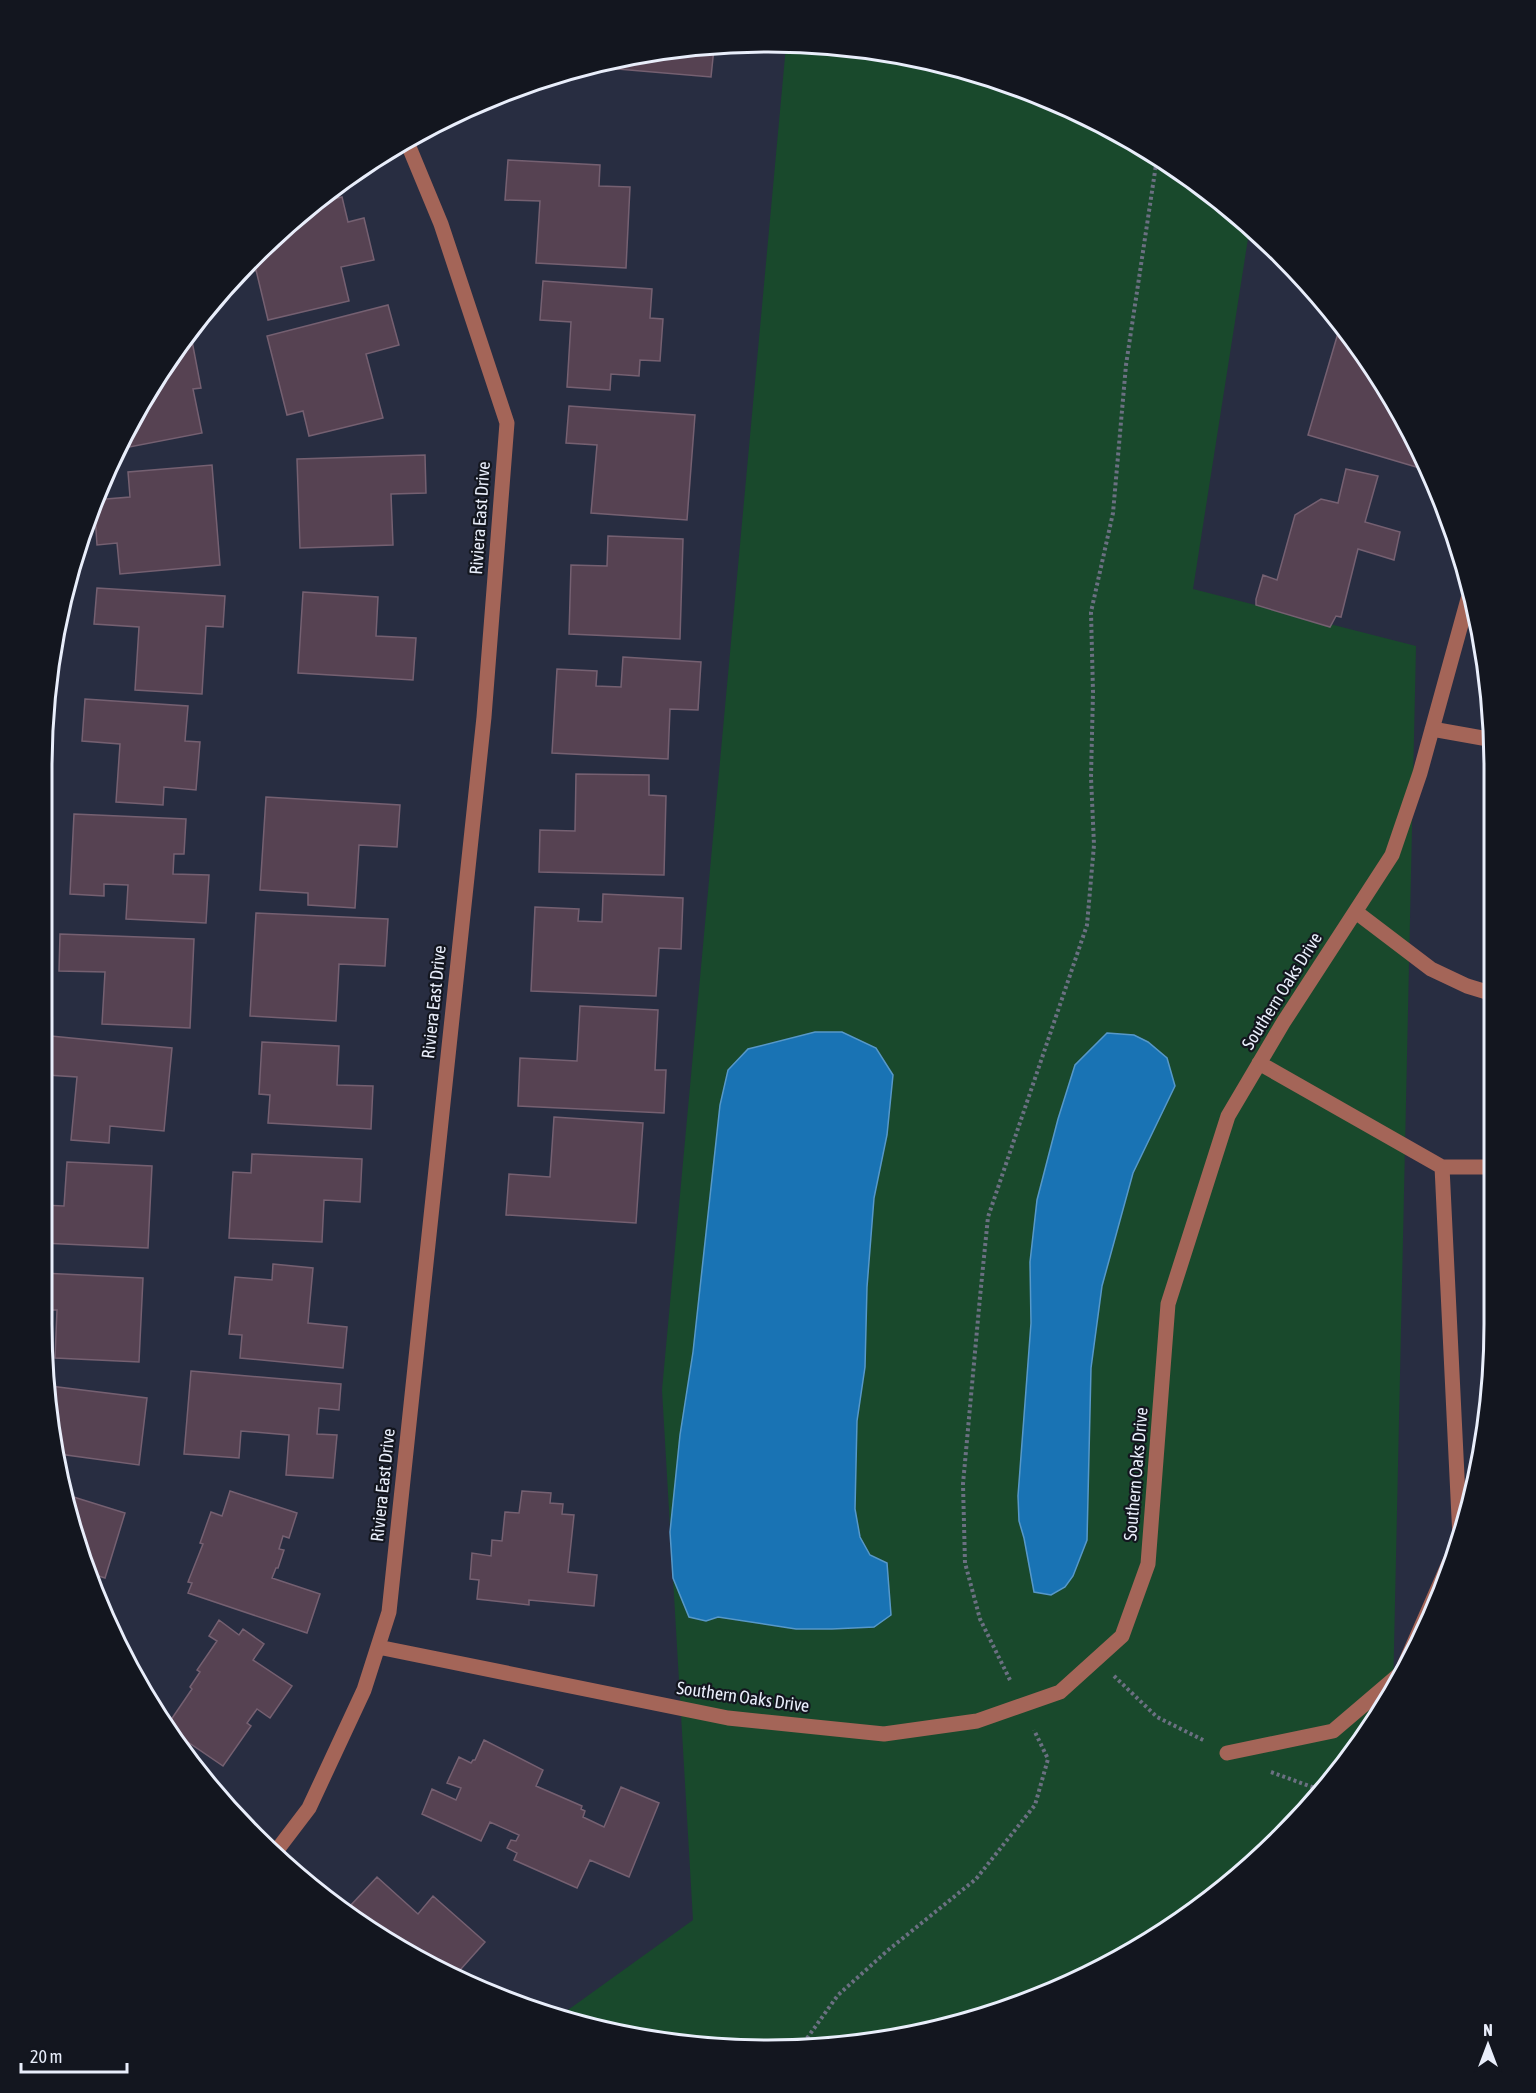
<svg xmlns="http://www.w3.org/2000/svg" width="1536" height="2093" font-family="'Asap Condensed',sans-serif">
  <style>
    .green { fill: #19492c }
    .water { fill: #1973b4; stroke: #5798c9; stroke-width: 1.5 }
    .building { fill: #564252; stroke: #756071; stroke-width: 1.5 }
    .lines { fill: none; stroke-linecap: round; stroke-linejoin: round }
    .path { stroke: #6b7082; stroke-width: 4; stroke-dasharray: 3 3; stroke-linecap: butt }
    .minor { stroke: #a46558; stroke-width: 15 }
    .labels { text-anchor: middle; stroke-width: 4.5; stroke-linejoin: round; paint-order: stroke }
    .street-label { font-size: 18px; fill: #e9eefb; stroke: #13161f }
    .rim { fill: none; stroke: #e9eefb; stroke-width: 3 }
  </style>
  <rect width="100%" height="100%" fill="#282d41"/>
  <path class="green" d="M786 46 863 48 1002 81 1131 139 1247 222 1250 226 1193 589 1416 646 1393 1693 1314 1804 1210 1901 1089 1976 1002 2012 816 2049 627 2037 561 2015 693 1920 662 1390Z"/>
  <path class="water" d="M815 1032H842L876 1048 893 1075 887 1135 874 1198 867 1287 865 1367 857 1421 855 1509 860 1537 870 1555 887 1563 891 1615 874 1627 832 1629H796L718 1617 706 1621 689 1617 673 1578 670 1532 680 1435 693 1352 720 1105 728 1070 748 1049Z
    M1107 1033 1134 1035 1148 1042 1167 1058 1175 1086 1133 1173 1102 1286 1091 1368 1087 1540 1073 1576 1065 1587 1051 1595 1034 1592 1024 1538 1019 1521 1018 1496 1031 1323 1030 1262 1037 1200 1058 1119 1075 1065Z"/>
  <path class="building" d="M700 47 714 48 711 77 582 66Z
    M508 160 600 165 599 186 630 187 626 268 536 263 540 201 505 200Z
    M342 197 348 222 364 218 374 260 341 267 349 301 268 320 256 270 253 271 251 259 313 204Z
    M543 281 652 289 650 318 663 319 660 361 640 360 639 376 611 374 610 390 567 387 571 322 540 320Z
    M388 305 399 345 366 354 383 418 309 436 303 411 287 415 267 336Z
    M1341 323 1424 465 1423 469 1308 435Z
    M192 341 201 388 193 389 202 433 119 449 164 365 183 342Z
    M569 406 695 415 687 520 591 513 597 445 566 443Z
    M425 455 426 493 391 494 393 545 300 548 297 459Z
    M212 465 220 565 120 574 117 543 97 545 94 500 130 497 128 472Z
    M1346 469 1378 476 1365 522 1400 532 1394 560 1358 549 1341 617 1336 616 1330 627 1256 605V599L1263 575 1277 580 1295 515 1321 499 1338 503Z
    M608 536 683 539 680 639 569 634 571 565 607 566Z
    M97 588 225 596 223 627 206 626 202 694 135 690 139 627 94 624Z
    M303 592 378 597 376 636 416 638 413 680 298 673Z
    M623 657 701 662 698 710 670 709 668 759 552 753 557 669 597 671 596 686 621 687Z
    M85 699 188 706 185 741 200 742 196 790 164 787 163 805 116 802 120 744 82 741Z
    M576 774 649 775V795L666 796 664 875 539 872 540 830 575 831Z
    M266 797 400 805 397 847 359 845 355 908 308 905V893L260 890Z
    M74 814 186 819 184 854H174L173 874 209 875 206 923 126 919 128 885 104 884V896L70 894Z
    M603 894 683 898 681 949 659 948 656 996 531 991 535 907 579 909 578 921 602 922Z
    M256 913 388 919 385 966 339 964 336 1021 250 1016Z
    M60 934 194 939 190 1028 102 1024 105 972 59 971Z
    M580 1006 658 1010 655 1070H666L664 1113 518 1106 520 1058 577 1061Z
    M51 1036 172 1048 164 1131 110 1126 109 1143 71 1140 77 1077 47 1075Z
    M262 1042 339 1046 337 1085 373 1086 371 1129 268 1123 270 1095 259 1094Z
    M554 1117 643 1123 636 1223 506 1215 509 1174 550 1177Z
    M252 1154 362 1159 360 1202 324 1200 322 1242 229 1238 233 1172 251 1173Z
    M67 1162 152 1166 148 1248 42 1243V1205L64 1206Z
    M273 1264 313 1268 308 1323 347 1327 343 1368 240 1358 242 1335 229 1334 235 1277 272 1280Z
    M42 1273 143 1278 139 1362 55 1358 57 1310H42Z
    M191 1371 341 1384 339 1410 319 1408 317 1434 337 1435 333 1478 286 1475 289 1435 241 1431 239 1458 184 1454Z
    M50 1386 147 1398 139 1465 59 1454Z
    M230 1491 297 1513 289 1538 283 1536 279 1549 284 1550 278 1568H276L272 1578 320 1594 307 1633 188 1593 192 1583 188 1582 203 1544 200 1543 211 1512 222 1516Z
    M522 1491 551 1493 550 1503 563 1504 562 1514 574 1515 568 1572 597 1575 594 1606 529 1600V1605L477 1599 479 1580 470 1579 472 1553 491 1556 492 1540 502 1541 505 1512 519 1513Z
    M64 1494 125 1513 105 1578 92 1574 67 1513Z
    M219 1620 239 1635 243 1629 264 1644 253 1660 292 1686 270 1718 257 1709 247 1723 251 1726 223 1766 166 1727 192 1689 190 1687 200 1672 197 1670 217 1641 209 1636Z
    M484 1740 543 1770 536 1786 582 1806 581 1809 585 1811 583 1817 604 1827 621 1787 659 1803 629 1877 590 1860 577 1888 514 1860 517 1853 507 1848 511 1840 516 1841 519 1835 490 1822 481 1841 422 1814 432 1789 456 1800 461 1788 447 1783 459 1757 471 1763 473 1760H475Z
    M377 1877 418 1914 433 1896 485 1942 453 1978 447 1976 371 1926 373 1924 351 1905Z"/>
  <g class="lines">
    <path class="path" d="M1114 1676 1157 1717 1205 1741
      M1010 1680 980 1619 965 1563 963 1484 980 1297 988 1217 1087 925 1094 845 1091 777 1093 692 1091 612 1113 513 1126 365 1157 158
      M1271 1772 1323 1791
      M800 2048 838 1995 887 1951 976 1879 1035 1805 1048 1759 1034 1730"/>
    <path class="minor" d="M1432 729 1488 739
      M1356 912 1431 969 1467 986 1490 993
      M1259 1063 1442 1167H1491
      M1442 1167 1460 1538
      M378 1647 728 1718 884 1734 977 1721 1060 1692 1122 1636 1148 1564 1168 1304 1228 1116 1283 1023 1392 855 1420 773 1468 599
      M1227 1753 1333 1731 1401 1673 1460 1538
      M274 1854 309 1808 364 1690 389 1612 484 717 507 423 441 224 407 142"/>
  </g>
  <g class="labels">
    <g class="street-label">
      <text transform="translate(480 518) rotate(-86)" y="6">Riviera East Drive</text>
      <text transform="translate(1282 991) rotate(-58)" y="6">Southern Oaks Drive</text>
      <text transform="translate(434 1002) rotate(-84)" y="6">Riviera East Drive</text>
      <text transform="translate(1136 1474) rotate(-85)" y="6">Southern Oaks Drive</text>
      <text transform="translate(383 1485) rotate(-84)" y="6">Riviera East Drive</text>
      <text transform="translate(743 1697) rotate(8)" y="6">Southern Oaks Drive</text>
    </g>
  </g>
  <path d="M0 0H1536V2093H0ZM768 52H768A716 716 0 0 1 1484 768V1324A716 716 0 0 1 768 2040H768A716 716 0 0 1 52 1324V768A716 716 0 0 1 768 52Z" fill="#13161f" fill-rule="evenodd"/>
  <path class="rim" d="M768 52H768A716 716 0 0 1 1484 768V1324A716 716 0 0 1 768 2040H768A716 716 0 0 1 52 1324V768A716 716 0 0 1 768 52Z"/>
  <g transform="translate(1488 2045)" stroke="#13161f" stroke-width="4.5" paint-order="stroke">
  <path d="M0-4.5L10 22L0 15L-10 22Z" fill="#e9eefb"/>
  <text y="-9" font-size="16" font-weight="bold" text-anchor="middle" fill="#e9eefb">N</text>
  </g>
  <path d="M21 2063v9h106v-9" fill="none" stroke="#e9eefb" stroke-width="3"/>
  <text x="30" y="2063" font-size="18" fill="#e9eefb" stroke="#13161f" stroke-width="4.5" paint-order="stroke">20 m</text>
</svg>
